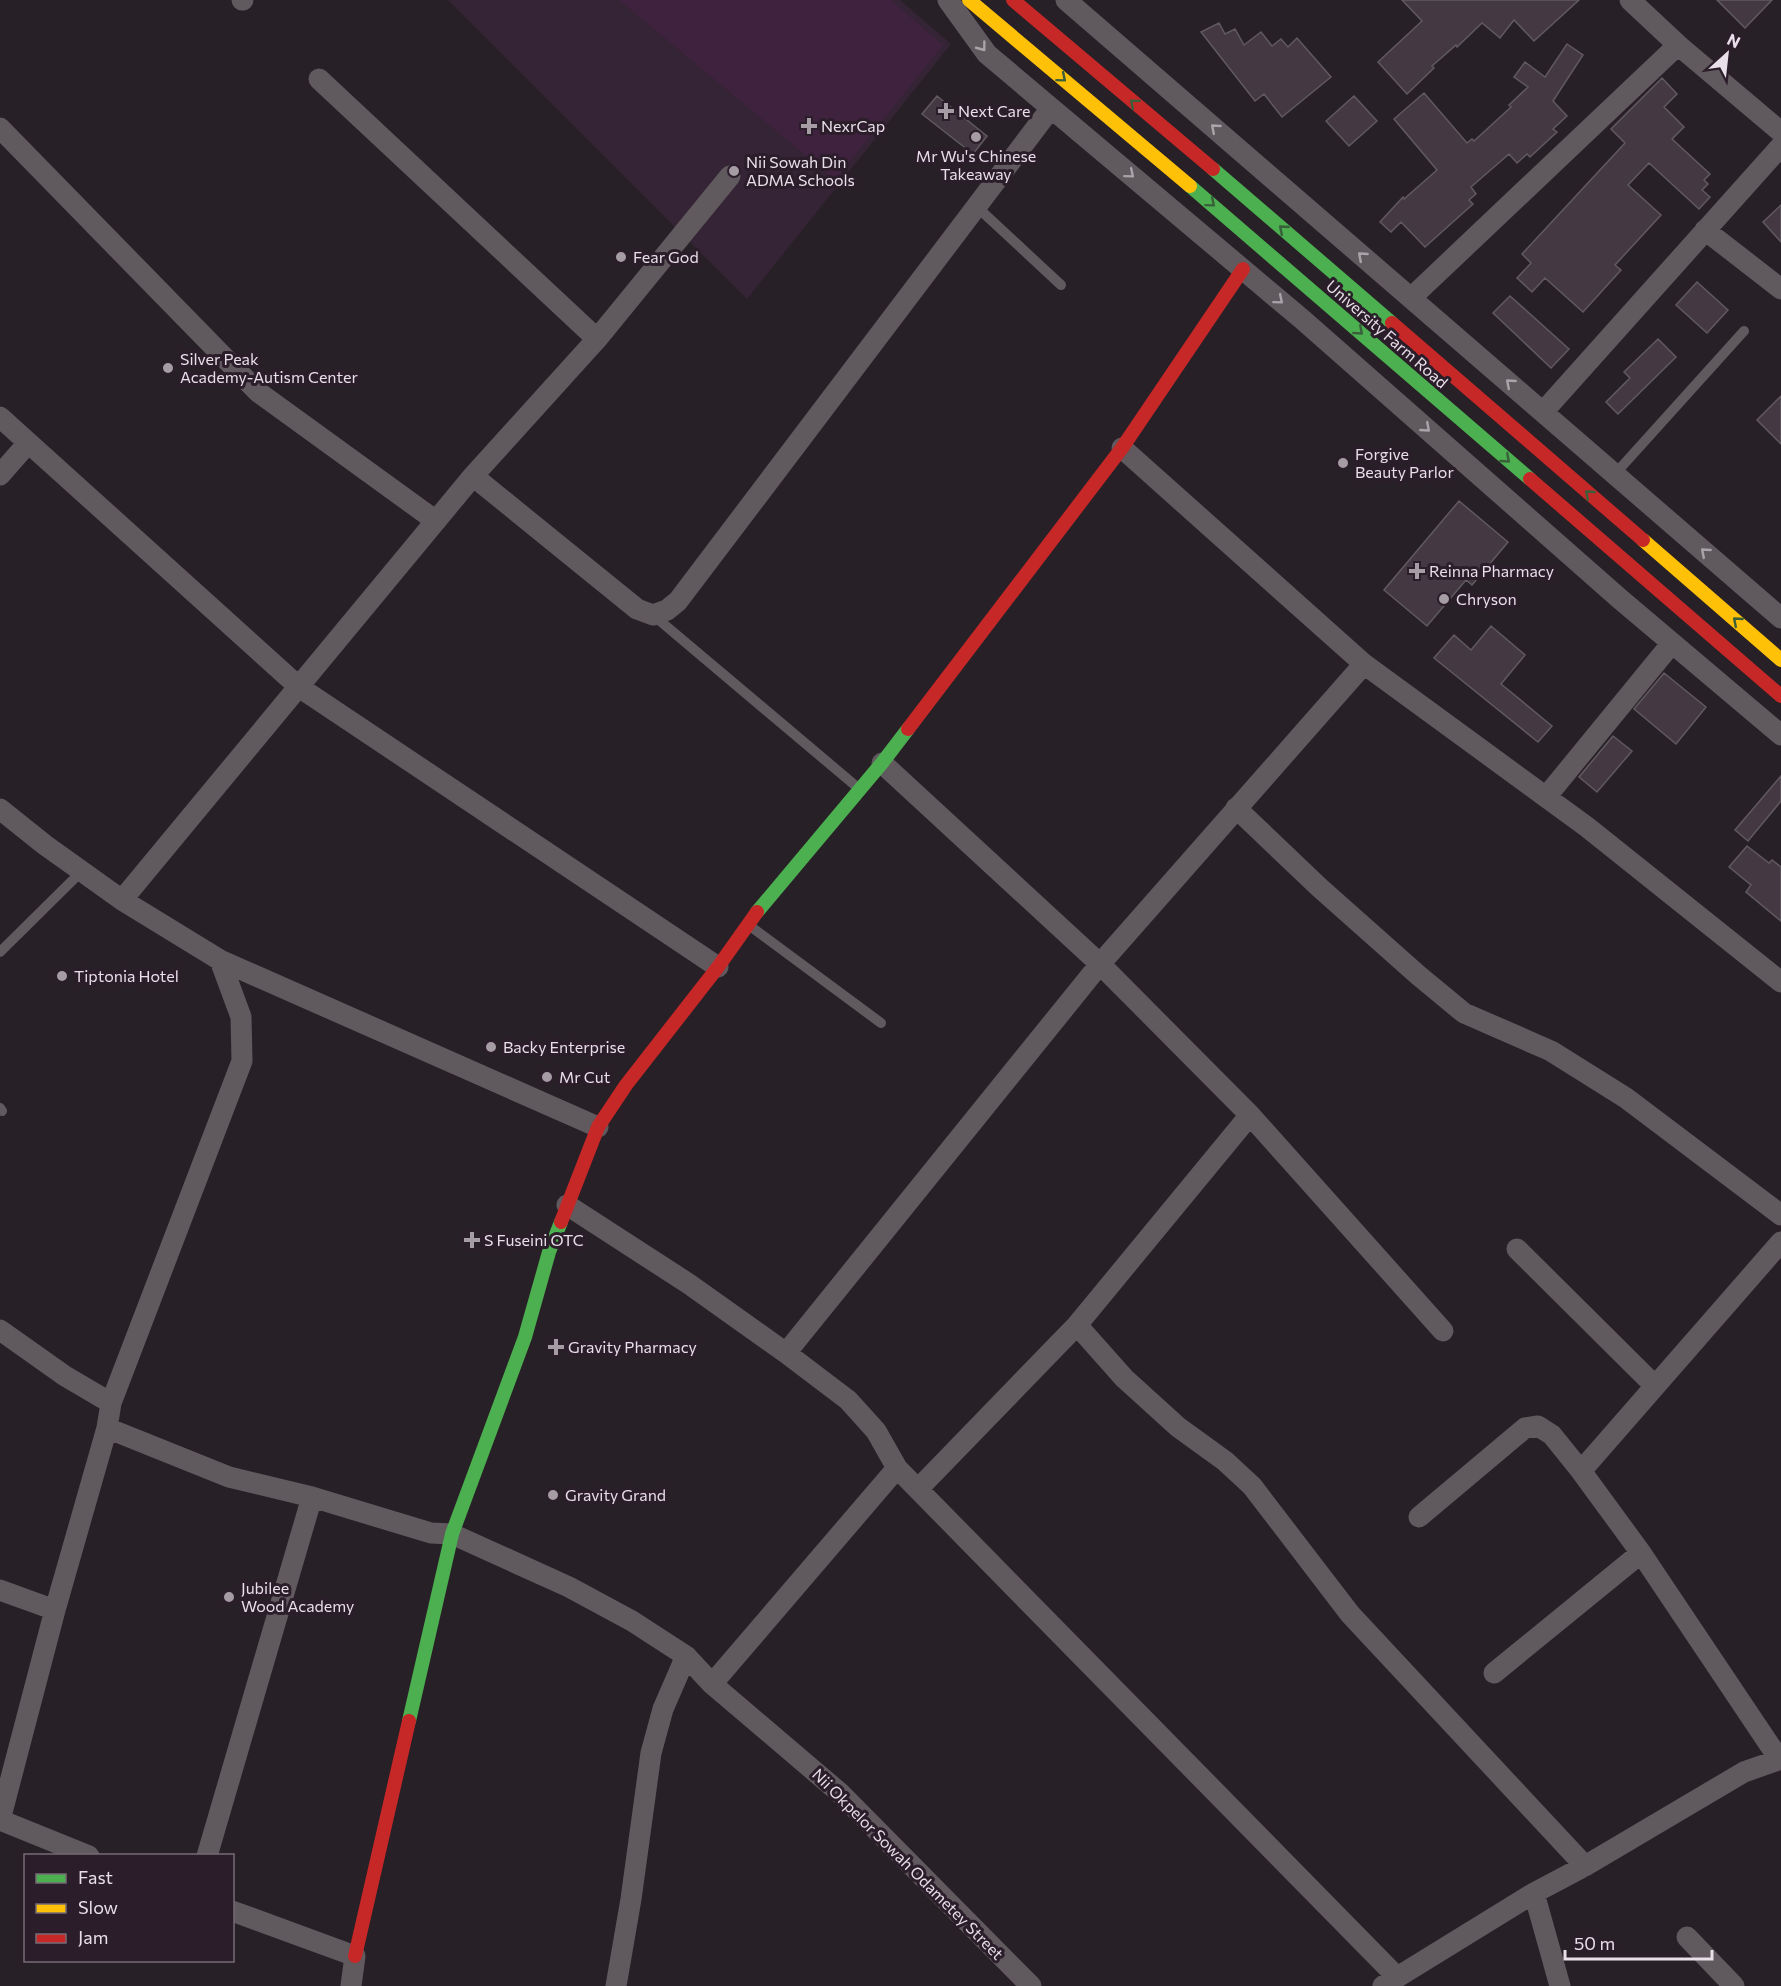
<svg xmlns="http://www.w3.org/2000/svg" width="1781" height="1986" font-family="Commissioner,sans-serif">
  <style>
    .built { fill: #352435 }
    .green { fill: #3e223e }
    .building { fill: #443942; stroke: #605a60; stroke-width: 1.5 }
    .lines { fill: none; stroke-linecap: round; stroke-linejoin: round }
    .lane { stroke: #605a5f; stroke-width: 10 }
    .street { stroke: #605a5f; stroke-width: 21 }
    .fast { stroke: #4caf50; stroke-width: 14 }
    .slow { stroke: #ffc107; stroke-width: 14 }
    .jam { stroke: #c62828; stroke-width: 14 }
    .oneway { stroke: #aba3aa }
    .oneway2 { stroke: #3a5f3b }
    .poi-dot { fill: #a59ca4; stroke: #2b1d2a; stroke-width: 2 }
    .labels { text-anchor: middle; stroke-width: 6; stroke-linejoin: round; paint-order: stroke }
    .poi-label { font-size: 16px; fill: #e8dfe8; stroke: #2b1d2a; text-anchor: start }
    .street-label { font-size: 16px; fill: #e8dfe8; stroke: #2b1d2a }
  </style>
  <rect width="100%" height="100%" fill="#282027"/>
  <path class="built" d="M448 0H900L951 44 747 299Z"/>
  <path class="green" d="M619 0H891L943 45 835 180Z"/>
  <path class="building" d="M1402 0H1579L1534 41 1514 20 1500 38 1482 23 1457 47 1456 45 1432 66 1434 68 1407 94 1378 62 1422 21Z
    M1717 0H1772L1745 28Z
    M1219 23 1225 34 1235 29 1244 45 1261 32 1272 46 1281 39 1288 47 1297 38 1331 77 1282 117 1264 94 1255 101 1201 32Z
    M1567 44 1583 55 1553 101 1567 116 1553 129 1557 132 1530 157 1527 154 1517 163 1509 154 1471 187 1476 194 1469 200 1473 204 1425 247 1401 222 1391 232 1380 222 1403 197 1404 199 1437 170 1394 119 1424 93 1467 143 1472 139 1474 141 1511 107 1509 105 1528 87 1514 77 1525 62 1545 77Z
    M1662 78 1677 94 1664 107 1684 127 1672 139 1710 174 1704 180 1708 184 1702 190 1710 197 1699 209 1649 163 1628 185 1661 215 1615 265 1621 270 1583 312 1545 278 1532 292 1517 278 1531 263 1522 254 1625 143 1611 129Z
    M937 96 987 136 973 154 922 114Z
    M1354 96 1377 121 1349 146 1326 121Z
    M1781 205V242L1763 222Z
    M1697 282 1728 310 1707 333 1676 305Z
    M1510 296 1569 349 1551 368 1493 313Z
    M1658 339 1676 357 1618 414 1606 402 1630 378 1624 372Z
    M1781 396V444L1757 420Z
    M1459 501 1508 542 1472 585 1466 580 1427 626 1384 590Z
    M1491 626 1525 655 1501 684 1552 726 1538 742 1434 658 1454 635 1471 650Z
    M1664 673 1706 707 1676 744 1634 709Z
    M1613 736 1632 751 1597 792 1579 777Z
    M1781 776V801L1748 841 1735 830Z
    M1747 846 1769 863 1772 860 1781 867V921L1746 892 1751 885 1729 867Z"/>
  <g class="lines">
    <path class="lane" d="M976 206 1061 285
      M1615 474 1744 331
      M653 615 857 787
      M750 926 881 1023
      M0 952 82 871
      M0 1108 2 1111"/>
    <path class="street" d="M242 0H243
      M948 0 987 54 1303 320 1620 599 1781 735
      M1066 0 1781 618
      M1630 0 1678 45 1781 132
      M319 79 597 339
      M0 128 258 392 436 521
      M1705 230 1781 289
      M1411 298 1678 45
      M1543 412 1781 146
      M0 417 299 687 718 967
      M1122 448 1364 664 1587 827 1781 982
      M0 475 28 443
      M473 476 637 609 653 615 667 610 678 601 1051 108
      M882 763 1100 964 1250 1115 1443 1331
      M1546 797 1672 643
      M1236 808 1320 888 1418 975 1464 1013 1551 1051 1626 1098 1781 1215
      M0 809 45 845 122 900 220 960 598 1127
      M122 900 473 476 597 339 730 176
      M567 1205 689 1284 786 1353 848 1400 876 1431 897 1468 1397 1977
      M1517 1249 1655 1386
      M1077 1325 1124 1378 1178 1427 1225 1461 1252 1486 1350 1614 1585 1866
      M0 1330 65 1376 111 1403
      M786 1353 1100 964 1364 664
      M107 1428 229 1477 312 1497 431 1533 452 1534 569 1587 632 1621 686 1656 712 1684 840 1793 1031 1986
      M1581 1471 1781 1242
      M919 1488 1077 1325 1250 1115
      M1419 1517 1525 1428 1538 1426 1552 1435 1581 1471 1641 1553 1779 1759
      M0 1590 55 1610
      M1494 1673 1641 1553
      M712 1684 897 1468
      M89 1856 0 1820 55 1610 107 1428 111 1403 242 1061 241 1017 220 960
      M207 1856 312 1497
      M1534 1893 1560 1986
      M232 1911 355 1956 351 1986
      M1687 1937 1734 1986
      M616 1986 631 1899 651 1753 663 1709 686 1656
      M1383 1986 1534 1893 1585 1866 1744 1772 1781 1759"/>
    <path class="fast" d="M1213 169 1392 323
      M1190 186 1530 479
      M757 912 882 763 908 729
      M409 1721 452 1534 525 1337 549 1252 561 1222"/>
    <path class="slow" d="M969 0 1190 186
      M1643 540 1781 660"/>
    <path class="jam" d="M1013 0 1213 169
      M1392 323 1643 540
      M1530 479 1781 696
      M908 729 1122 448 1243 269
      M561 1222 598 1127 626 1085 718 967 757 912
      M355 1956 409 1721"/>
  </g>
  <defs><path id="oneway-chevron" d="M-2-3.5L2.5 0L-2 3.5" fill="none" stroke-width="1.6" stroke-linecap="round" stroke-linejoin="round" transform="scale(1.5)"/></defs>
  <g class="oneway">
    <use href="#oneway-chevron" transform="translate(982 47) rotate(53)"/>
    <use href="#oneway-chevron" transform="translate(1215 128) rotate(-139)"/>
    <use href="#oneway-chevron" transform="translate(1130 174) rotate(40)"/>
    <use href="#oneway-chevron" transform="translate(1362 256) rotate(-139)"/>
    <use href="#oneway-chevron" transform="translate(1279 300) rotate(40)"/>
    <use href="#oneway-chevron" transform="translate(1510 383) rotate(-139)"/>
    <use href="#oneway-chevron" transform="translate(1426 428) rotate(41)"/>
    <use href="#oneway-chevron" transform="translate(1705 552) rotate(-139)"/>
  </g>
  <g class="oneway2">
    <use href="#oneway-chevron" transform="translate(1062 78) rotate(40)"/>
    <use href="#oneway-chevron" transform="translate(1134 103) rotate(-140)"/>
    <use href="#oneway-chevron" transform="translate(1211 203) rotate(40)"/>
    <use href="#oneway-chevron" transform="translate(1283 229) rotate(-139)"/>
    <use href="#oneway-chevron" transform="translate(1359 331) rotate(41)"/>
    <use href="#oneway-chevron" transform="translate(1506 459) rotate(41)"/>
    <use href="#oneway-chevron" transform="translate(1589 494) rotate(-139)"/>
    <use href="#oneway-chevron" transform="translate(1737 621) rotate(-139)"/>
  </g>
  <g class="poi-dot">
    <path d="M943 102h6v6h6v6h-6v6h-6v-6h-6v-6h6z"/>
    <path d="M806 117h6v6h6v6h-6v6h-6v-6h-6v-6h6z"/>
    <circle cx="976" cy="137" r="6"/>
    <circle cx="734" cy="171" r="6"/>
    <circle cx="621" cy="257" r="6"/>
    <circle cx="168" cy="368" r="6"/>
    <circle cx="1343" cy="463" r="6"/>
    <path d="M1414 562h6v6h6v6h-6v6h-6v-6h-6v-6h6z"/>
    <circle cx="1444" cy="599" r="6"/>
    <circle cx="62" cy="976" r="6"/>
    <circle cx="491" cy="1047" r="6"/>
    <circle cx="547" cy="1077" r="6"/>
    <path d="M469 1231h6v6h6v6h-6v6h-6v-6h-6v-6h6z"/>
    <path d="M553 1338h6v6h6v6h-6v6h-6v-6h-6v-6h6z"/>
    <circle cx="553" cy="1495" r="6"/>
    <circle cx="229" cy="1597" r="6"/>
  </g>
  <g class="labels">
    <g class="poi-label">
      <text x="958" y="117">Next Care</text>
      <text x="821" y="132">NexrCap</text>
      <text x="976" y="162" text-anchor="middle">Mr Wu's Chinese<tspan x="976" dy="18">Takeaway</tspan></text>
      <text x="746" y="168">Nii Sowah Din<tspan x="746" dy="18">ADMA Schools</tspan></text>
      <text x="633" y="263">Fear God</text>
      <text x="180" y="365">Silver Peak<tspan x="180" dy="18">Academy-Autism Center</tspan></text>
      <text x="1355" y="460">Forgive<tspan x="1355" dy="18">Beauty Parlor</tspan></text>
      <text x="1429" y="577">Reinna Pharmacy</text>
      <text x="1456" y="605">Chryson</text>
      <text x="74" y="982">Tiptonia Hotel</text>
      <text x="503" y="1053">Backy Enterprise</text>
      <text x="559" y="1083">Mr Cut</text>
      <text x="484" y="1246">S Fuseini OTC</text>
      <text x="568" y="1353">Gravity Pharmacy</text>
      <text x="565" y="1501">Gravity Grand</text>
      <text x="241" y="1594">Jubilee<tspan x="241" dy="18">Wood Academy</tspan></text>
    </g>
    <g class="street-label">
      <text transform="translate(1387 334) rotate(41)" y="6">University Farm Road</text>
      <text transform="translate(908 1864) rotate(45)" y="6">Nii Okpelor Sowah Odametey Street</text>
    </g>
  </g>
  <rect x="24" y="1854" width="210" height="108" fill="#2b1d2a" stroke="#776b76" stroke-width="1.5"/>
  <rect x="36" y="1874" width="30" height="9" fill="#4caf50" stroke="#776b76" stroke-width="1.5"/>
  <text x="78" y="1884" font-size="18" fill="#e8dfe8">Fast</text>
  <rect x="36" y="1904" width="30" height="9" fill="#ffc107" stroke="#776b76" stroke-width="1.5"/>
  <text x="78" y="1914" font-size="18" fill="#e8dfe8">Slow</text>
  <rect x="36" y="1934" width="30" height="9" fill="#c62828" stroke="#776b76" stroke-width="1.5"/>
  <text x="78" y="1944" font-size="18" fill="#e8dfe8">Jam</text>
  <g transform="translate(1727 54) rotate(27)" stroke="#2b1d2a" stroke-width="4.5" paint-order="stroke">
  <path d="M0-4.5L10 22L0 15L-10 22Z" fill="#e8dfe8"/>
  <text y="-9" font-size="16" font-weight="bold" text-anchor="middle" fill="#e8dfe8">N</text>
  </g>
  <path d="M1565 1950v9h147v-9" fill="none" stroke="#e8dfe8" stroke-width="3"/>
  <text x="1574" y="1950" font-size="18" fill="#e8dfe8" stroke="#2b1d2a" stroke-width="4.5" paint-order="stroke">50 m</text>
</svg>
